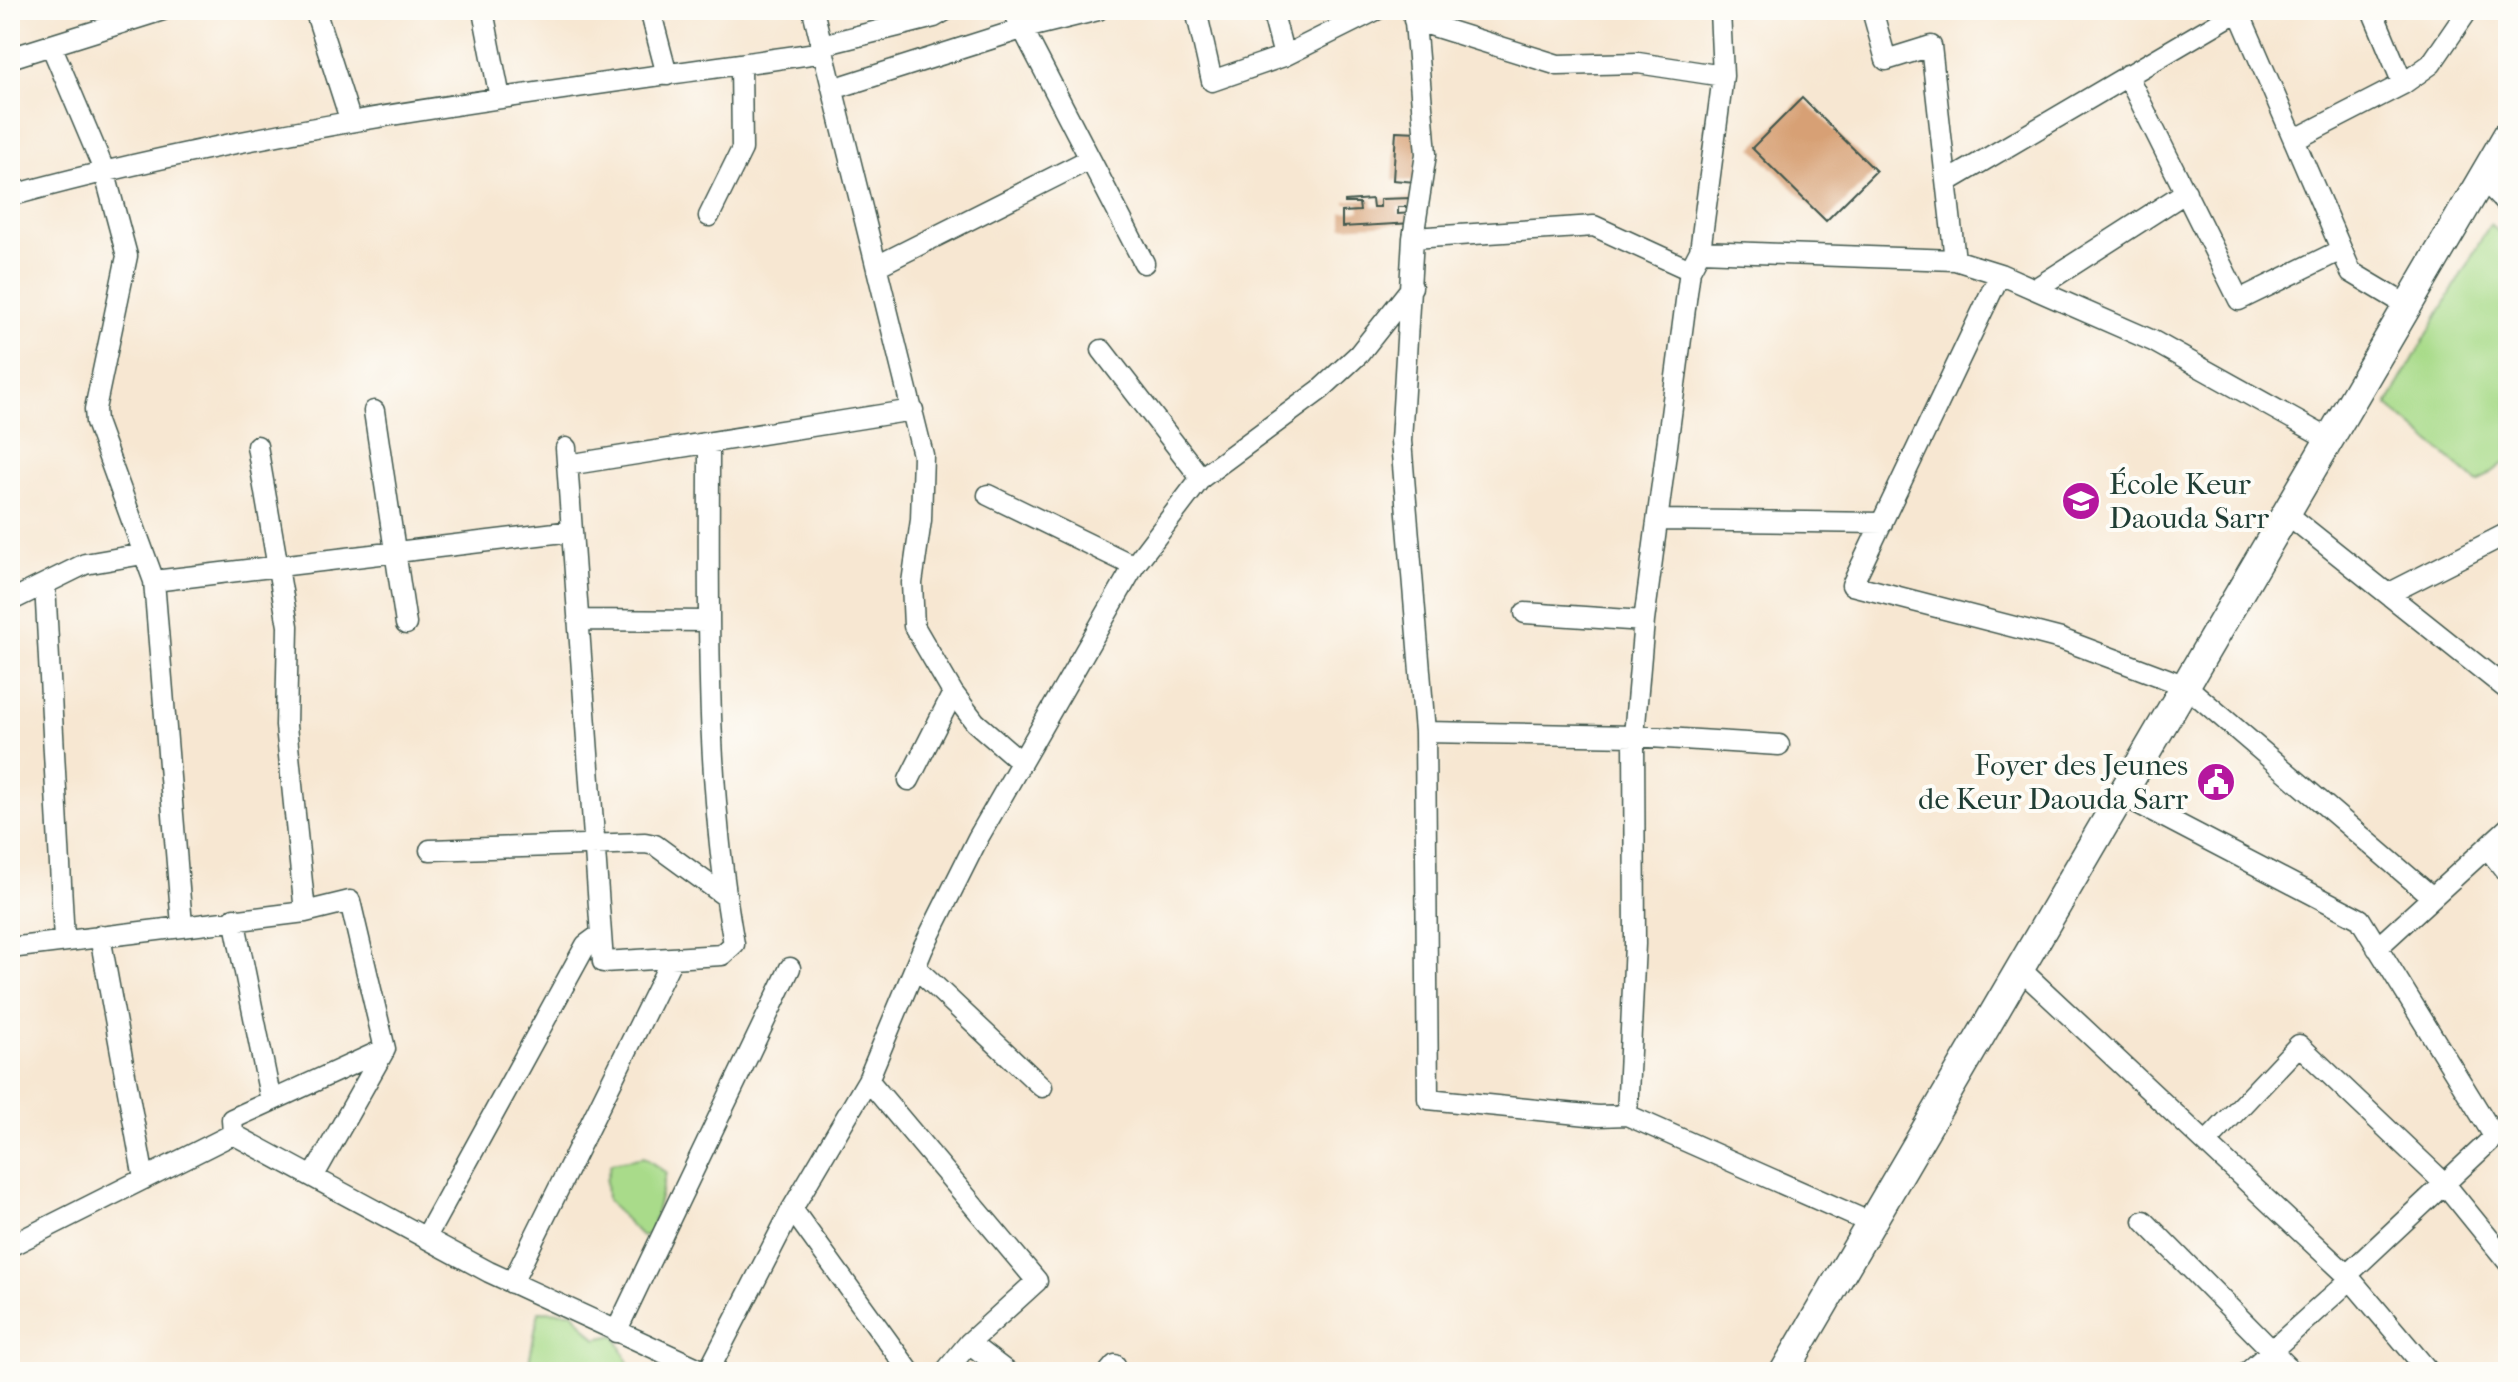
<svg xmlns="http://www.w3.org/2000/svg" width="2518" height="1382" font-family="'IM FELL French Canon',serif">
  <style>
    .green { fill: #a9db8a; stroke: #648c5f; stroke-width: 2 }
    .building { fill: #d7a074 }
    .lines { fill: none; stroke-linecap: round; stroke-linejoin: round }
    .street-casing { stroke: #3f564c; stroke-width: 23 }
    .secondary-casing { stroke: #3f564c; stroke-width: 31 }
    .street { stroke: #fff; stroke-width: 20 }
    .secondary { stroke: #fff; stroke-width: 28 }
    .labels { text-anchor: middle; stroke-width: 8; stroke-linejoin: round; paint-order: stroke }
    .poi-label { font-size: 30px; fill: #1f3d34; stroke: #fdfcf7; text-anchor: start }
  </style>
  <rect width="100%" height="100%" fill="#fdfcf7"/>
  <filter id="ink" filterUnits="userSpaceOnUse"><feTurbulence type="fractalNoise" baseFrequency=".0125" numOctaves="2"/><feDisplacementMap in="SourceGraphic" scale="16" xChannelSelector="R" yChannelSelector="G"/><feConvolveMatrix kernelMatrix="1 2 1 2 8 2 1 2 1" color-interpolation-filters="sRGB"/></filter>
  <filter id="wash" filterUnits="userSpaceOnUse"><feTurbulence type="fractalNoise" baseFrequency=".006" numOctaves="4" result="noise"/><feDisplacementMap in="SourceGraphic" scale="32" xChannelSelector="R" yChannelSelector="G"/><feGaussianBlur stdDeviation="1.8" result="paint"/><feColorMatrix in="noise" values="0 0 0 0 0 0 0 0 0 0 0 0 0 0 0 0 0 1.4 0 .05"/><feComposite in="paint" operator="in"/></filter>
  <g filter="url(#wash)">
    <rect width="100%" height="100%" fill="#f7e7d2"/>
    <path class="green" d="M2490 224 2508 240V460L2478 483 2387 405Z
      M644 1157 666 1173 651 1233 642 1237 607 1200 606 1181 611 1163Z
      M539 1311 573 1312 596 1339 615 1335 633 1372H527Z"/>
    <g id="blocks">
      <path class="building" d="M1802 98 1876 171 1826 221 1752 148Z
        M1396 131 1418 132 1415 182 1393 180Z
        M1412 198V207H1398V214L1413 213V223L1342 227V212L1360 211 1359 203H1345V201L1372 199 1373 207H1380V199Z"/>
    </g>
  </g>
  <g filter="url(#ink)">
    <use href="#blocks" fill-opacity="0" stroke="#3f564c" stroke-width="2"/>
    <g class="lines">
      <g class="street-casing">
        <path id="street" d="M315 10 350 119
          M650 10 667 75
          M813 10 923 455 921 520 912 583 914 626 953 693 909 780
          M1013 10 1144 263
          M1196 10 1212 81 1284 56 1376 10
          M1272 10 1284 56
          M1414 10 1426 154 1413 238 1401 441 1425 732 1428 1099 1598 1116 1627 1115 1871 1223
          M1872 10 1886 60 1931 46 1955 260
          M2238 10 2351 272 2408 306
          M2372 10 2403 84
          M483 11 500 98
          M1414 20 1558 65 1638 63 1723 76
          M51 45 104 170 127 256 95 409 96 422 154 581 182 925
          M822 45 934 17 946 10
          M10 58 163 10
          M2127 75 2239 300 2341 250
          M833 89 1025 28 1098 10
          M2294 140 2403 84 2431 64 2468 10
          M2482 178 2508 205
          M1947 182 2238 11
          M10 196C277 122 551 92 824 52
          M709 216 742 149 741 64
          M1413 238 1594 226 1690 270
          M1700 251 1955 260 2000 274 2153 341 2329 439
          M877 266 1088 160
          M2000 274 1852 585 2061 639 2186 686 2432 897
          M2035 289 2186 192
          M1102 350 1201 478
          M374 411 406 624
          M257 446 288 626 286 726 305 912
          M566 448 603 962 722 955 734 944C704 779 709 610 709 443
          M567 465 913 410
          M988 495 1134 566
          M2286 513 2508 690
          M1659 520 1882 523
          M154 581 572 531
          M45 584 64 940
          M2388 594 2508 533
          M10 601 85 564 143 554
          M1525 613 1644 621
          M578 620 709 621
          M953 693 975 722 1021 762
          M1425 732 1634 736 1779 745
          M2122 795 2360 919 2494 1136
          M2487 847 2508 874
          M430 850 645 843 655 845 725 896
          M234 918 271 1101
          M100 936 144 1179
          M10 948 305 912 350 901 385 1049 313 1177
          M2377 948 2508 828
          M915 967 1042 1087
          M2020 969 2347 1275 2429 1372
          M868 1080 1037 1281 969 1343 945 1372
          M1627 1115 1635 944 1634 736 1644 621 1690 270 1700 251 1723 76 1720 10
          M233 1134 489 1272 706 1372
          M233 1134 232 1119 385 1049
          M2206 1143 2299 1045 2444 1183 2508 1262
          M792 1209 910 1372
          M2144 1221 2293 1372
          M426 1237 586 945 601 934
          M10 1246 233 1134
          M2347 1275 2508 1124
          M512 1283 672 959
          M616 1332 790 968
          M969 1343 1007 1372
          M708 1372 792 1209 868 1080 923 948 978 838 1134 566 1201 478 1320 390 1359 354 1412 287
          M1109 1372 1115 1365
          M2248 1372 2351 1279"/>
      </g>
      <g class="secondary-casing">
        <path id="secondary" d="M1784 1372 2508 134"/>
      </g>
      <use href="#street" class="street"/>
      <use href="#secondary" class="secondary"/>
    </g>
  </g>
  <defs>
    <g id="school-disc" transform="scale(2)"><circle r="9.5" fill="#b5179e" stroke="#fdfcf7"/><path d="M0-5L7-2L0 1L-7-2ZM-4 1L0 2.5L4 1V4Q0 6-4 4Z" fill="#fff"/></g>
    <g id="civic-disc" transform="scale(2)"><circle r="9.5" fill="#b5179e" stroke="#fdfcf7"/><path d="M-.6-6.5H3V-4.5H.6V-3L4-1V1h2V6H-6V1h2V-1L-.6-3ZM-1.2 2.5V6h2.4V2.5Z" fill="#fff"/></g>
  </defs>
  <g fill-rule="evenodd">
    <use href="#school-disc" x="2081" y="501"/>
    <use href="#civic-disc" x="2216" y="782"/>
  </g>
  <g class="labels">
    <g class="poi-label">
      <text x="2109" y="494">École Keur<tspan x="2109" dy="34">Daouda Sarr</tspan></text>
      <text x="2188" y="775" text-anchor="end">Foyer des Jeunes<tspan x="2188" dy="34">de Keur Daouda Sarr</tspan></text>
    </g>
  </g>
  <rect width="2518" height="1382" fill="none" stroke="#fdfcf7" stroke-width="40"/>
</svg>
